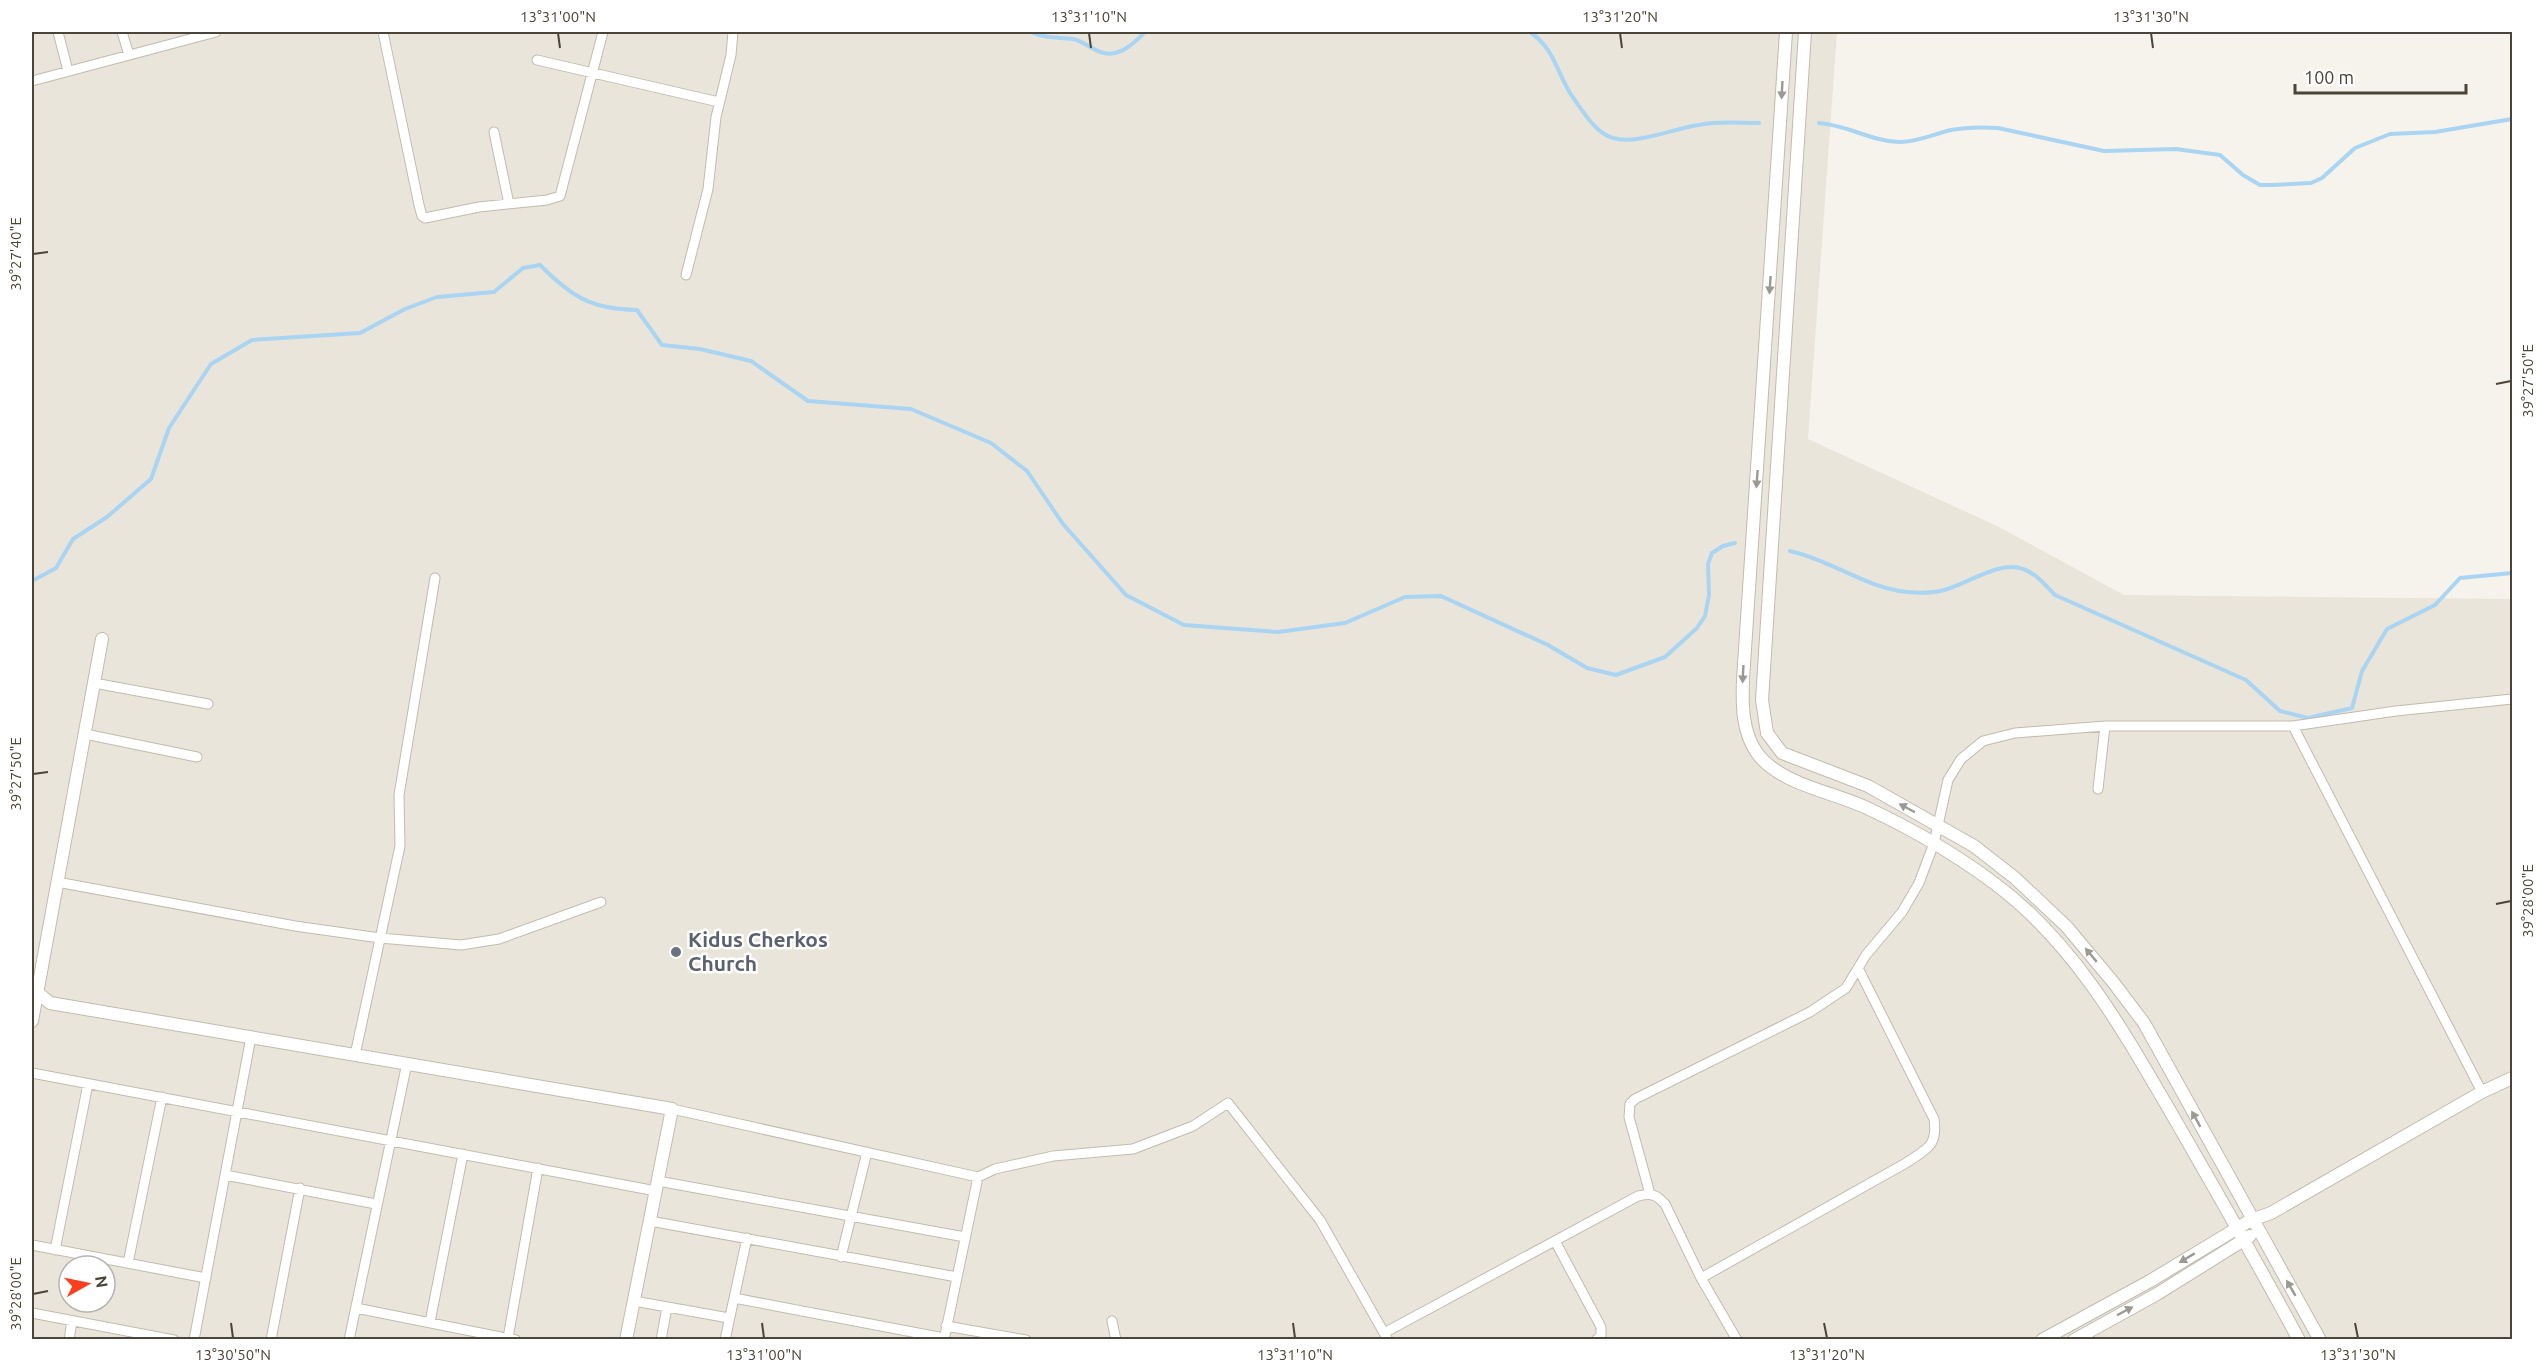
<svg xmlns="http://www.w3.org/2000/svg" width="2544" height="1371" font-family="Ubuntu,sans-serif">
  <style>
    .residential { fill: #eae5da; fill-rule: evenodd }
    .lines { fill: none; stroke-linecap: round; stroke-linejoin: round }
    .stream { stroke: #a9d4f2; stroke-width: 4 }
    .minor-casing { stroke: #c2bbae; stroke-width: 11 }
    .tertiary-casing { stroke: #c2bbae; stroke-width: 14 }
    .minor { stroke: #fff; stroke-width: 9 }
    .tertiary { stroke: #fff; stroke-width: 12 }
    .oneway { fill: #9c9892 }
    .ticks { fill: none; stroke: #4b4439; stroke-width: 2 }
    .worship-dot { fill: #6b7280; stroke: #fff; stroke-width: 2 }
    .labels { text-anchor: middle; stroke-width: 5; stroke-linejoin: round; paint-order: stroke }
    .worship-label { font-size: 21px; font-weight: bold; fill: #5b616d; stroke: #fff; text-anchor: start }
    .neatline { fill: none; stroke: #4b4439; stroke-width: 2 }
    .ticks-label { font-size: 15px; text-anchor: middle; fill: #4b4439 }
  </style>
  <rect width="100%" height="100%" fill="#f6f3ec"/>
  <path class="residential" d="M32 32H1837L1808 439 1999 527 2124 595 2512 599V1339H32ZM69 1266H105V1302H69Z"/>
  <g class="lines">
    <path class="stream" d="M1031 32C1046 39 1058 37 1073 39 1084 41 1093 51 1104 53 1121 57 1135 42 1145 32
      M1530 32C1557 51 1556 74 1574 99 1584 113 1596 133 1613 138 1636 145 1675 128 1699 125 1718 121 1739 123 1759 123
      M1819 123C1848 125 1872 142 1901 142 1920 141 1934 134 1951 130 1967 127 1983 127 1998 128L2104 151 2176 149 2220 155 2243 175 2260 185H2271L2311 183 2322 178 2355 148 2390 134 2435 132 2512 119
      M1790 551C1831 560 1866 588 1907 592 1918 593 1934 593 1944 590 1967 584 2000 560 2023 569 2036 573 2046 586 2055 595L2246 680 2280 711 2308 718 2352 708 2362 671 2387 629 2435 605 2460 578 2512 573
      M32 581 56 568 73 539 107 517 151 479 169 428 211 364 252 340 360 333 405 309 437 297 494 292 523 268 540 265C572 297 591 309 637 310L662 345 700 349 751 361 808 401 911 409 991 443 1027 471 1063 524 1126 595 1184 625 1278 632 1345 623 1405 597 1441 596 1548 645 1587 668 1616 675 1665 657 1697 628 1705 616 1709 595 1708 564 1712 553 1723 546 1735 543"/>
    <g class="minor-casing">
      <path id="minor" d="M58 32 68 71
        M122 32 129 55
        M383 32 419 205 422 216 425 218 479 207 547 200 560 196 603 32
        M537 60 719 102
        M32 81 216 32
        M494 132 509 204
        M686 275 708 189 716 117 731 55 733 32
        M94 683 208 704
        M2293 726 2482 1092
        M85 734 197 757
        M2098 789 2105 726
        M57 882 295 926 380 938 461 945 499 939 601 902
        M355 1055 400 846 399 795 435 578
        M32 1073 656 1191
        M672 1109 978 1177 995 1169 1053 1156 1133 1149 1193 1126 1228 1103 1320 1220 1388 1340
        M225 1175 376 1204
        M658 1181 965 1237
        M1650 1194 1629 1117 1630 1104 1635 1099 1810 1012 1846 988 1866 955 1902 912 1919 883 1934 843 1948 780 1961 759 1983 741 2015 733 2105 726H2293L2396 711 2512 699
        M650 1221 957 1277
        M1555 1241 1601 1327V1336L1596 1340
        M32 1245 206 1278
        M55 1250 88 1084
        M841 1257 867 1152
        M128 1263 162 1097
        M1701 1278 1906 1163C1926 1149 1938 1147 1934 1119L1859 970
        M734 1298 944 1338
        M634 1301 729 1318
        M356 1308 516 1340
        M32 1313 174 1340
        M1112 1321 1116 1340
        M430 1322 463 1154
        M946 1326 1026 1340
        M1384 1333 1638 1196C1651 1193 1656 1194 1665 1204L1701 1278 1737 1340
        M508 1338 538 1168
        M69 1340 72 1321
        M194 1340 251 1037
        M271 1340 300 1188
        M349 1340 407 1063
        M661 1340 667 1307
        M725 1340 747 1238
        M944 1340 978 1177"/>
    </g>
    <g class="tertiary-casing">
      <path id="tertiary" d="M1786 32 1743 679C1742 704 1742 732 1757 753 1780 785 1835 792 1869 809 1912 829 1955 854 1994 883 2079 946 2129 1041 2181 1130 2221 1200 2261 1269 2299 1340
        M1805 32 1762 700 1767 733 1782 753 1868 786 1974 846 2015 878 2067 927 2113 982 2144 1023 2320 1340
        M37 992 50 1003 672 1109 626 1340
        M32 1021 102 639
        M2042 1340 2150 1281 2251 1220 2271 1213 2482 1092 2512 1078
        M2074 1340 2157 1294 2250 1236"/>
    </g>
    <use href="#minor" class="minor"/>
    <use href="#tertiary" class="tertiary"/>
  </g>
  <defs><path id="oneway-solid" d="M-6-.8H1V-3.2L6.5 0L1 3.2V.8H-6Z" transform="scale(1.5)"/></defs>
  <g class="oneway">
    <use href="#oneway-solid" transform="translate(1782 90) rotate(93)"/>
    <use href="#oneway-solid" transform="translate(1770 285) rotate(94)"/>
    <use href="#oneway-solid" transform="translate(1757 479) rotate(94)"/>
    <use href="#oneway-solid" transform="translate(1743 674) rotate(93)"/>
    <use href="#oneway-solid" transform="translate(1907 808) rotate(-152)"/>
    <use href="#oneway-solid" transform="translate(2091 955) rotate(-130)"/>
    <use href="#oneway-solid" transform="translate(2196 1119) rotate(-119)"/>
    <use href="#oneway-solid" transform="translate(2187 1258) rotate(149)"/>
    <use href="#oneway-solid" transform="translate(2291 1288) rotate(-120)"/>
    <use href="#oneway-solid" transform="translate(2125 1311) rotate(-28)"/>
  </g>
  <path class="ticks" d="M558 33 560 48M1089 33 1091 48M1620 33 1622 48M2151 33 2153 48M33 254 48 252M2496 384 2511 381M33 774 48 772M2496 904 2511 901M33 1294 48 1291M231 1323 233 1338M762 1323 764 1338M1293 1323 1295 1338M1824 1323 1827 1338M2355 1323 2358 1338"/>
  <circle class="worship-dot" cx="676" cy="952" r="6"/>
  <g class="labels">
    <g class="worship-label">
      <text x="688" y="947">Kidus Cherkos<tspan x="688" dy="24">Church</tspan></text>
    </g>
  </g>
  <rect width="2544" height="1371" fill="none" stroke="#ffffff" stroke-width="66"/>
  <g transform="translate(87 1284) rotate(81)"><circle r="28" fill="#ffffff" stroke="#b7b4b0" stroke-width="1.5"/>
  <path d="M0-4.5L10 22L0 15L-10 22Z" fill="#fc3f1d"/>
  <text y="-9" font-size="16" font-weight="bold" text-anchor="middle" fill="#4b4439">N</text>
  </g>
  <path d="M2295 84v9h171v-9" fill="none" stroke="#4b4439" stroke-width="3"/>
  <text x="2304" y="84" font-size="18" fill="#4b4439" stroke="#ffffff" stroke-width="4.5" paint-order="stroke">100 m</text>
  <rect x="33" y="33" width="2478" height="1305" class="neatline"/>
  <g class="ticks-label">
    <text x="558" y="22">13°31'00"N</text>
    <text x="1089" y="22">13°31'10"N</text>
    <text x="1620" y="22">13°31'20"N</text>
    <text x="2151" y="22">13°31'30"N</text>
    <text transform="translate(16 254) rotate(-90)" y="5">39°27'40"E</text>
    <text transform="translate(2528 381) rotate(-90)" y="5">39°27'50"E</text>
    <text transform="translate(16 774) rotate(-90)" y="5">39°27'50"E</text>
    <text transform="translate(2528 901) rotate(-90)" y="5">39°28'00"E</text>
    <text transform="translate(16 1294) rotate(-90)" y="5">39°28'00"E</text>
    <text x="233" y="1360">13°30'50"N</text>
    <text x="764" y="1360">13°31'00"N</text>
    <text x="1295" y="1360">13°31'10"N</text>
    <text x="1827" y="1360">13°31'20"N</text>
    <text x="2358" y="1360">13°31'30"N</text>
  </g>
</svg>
